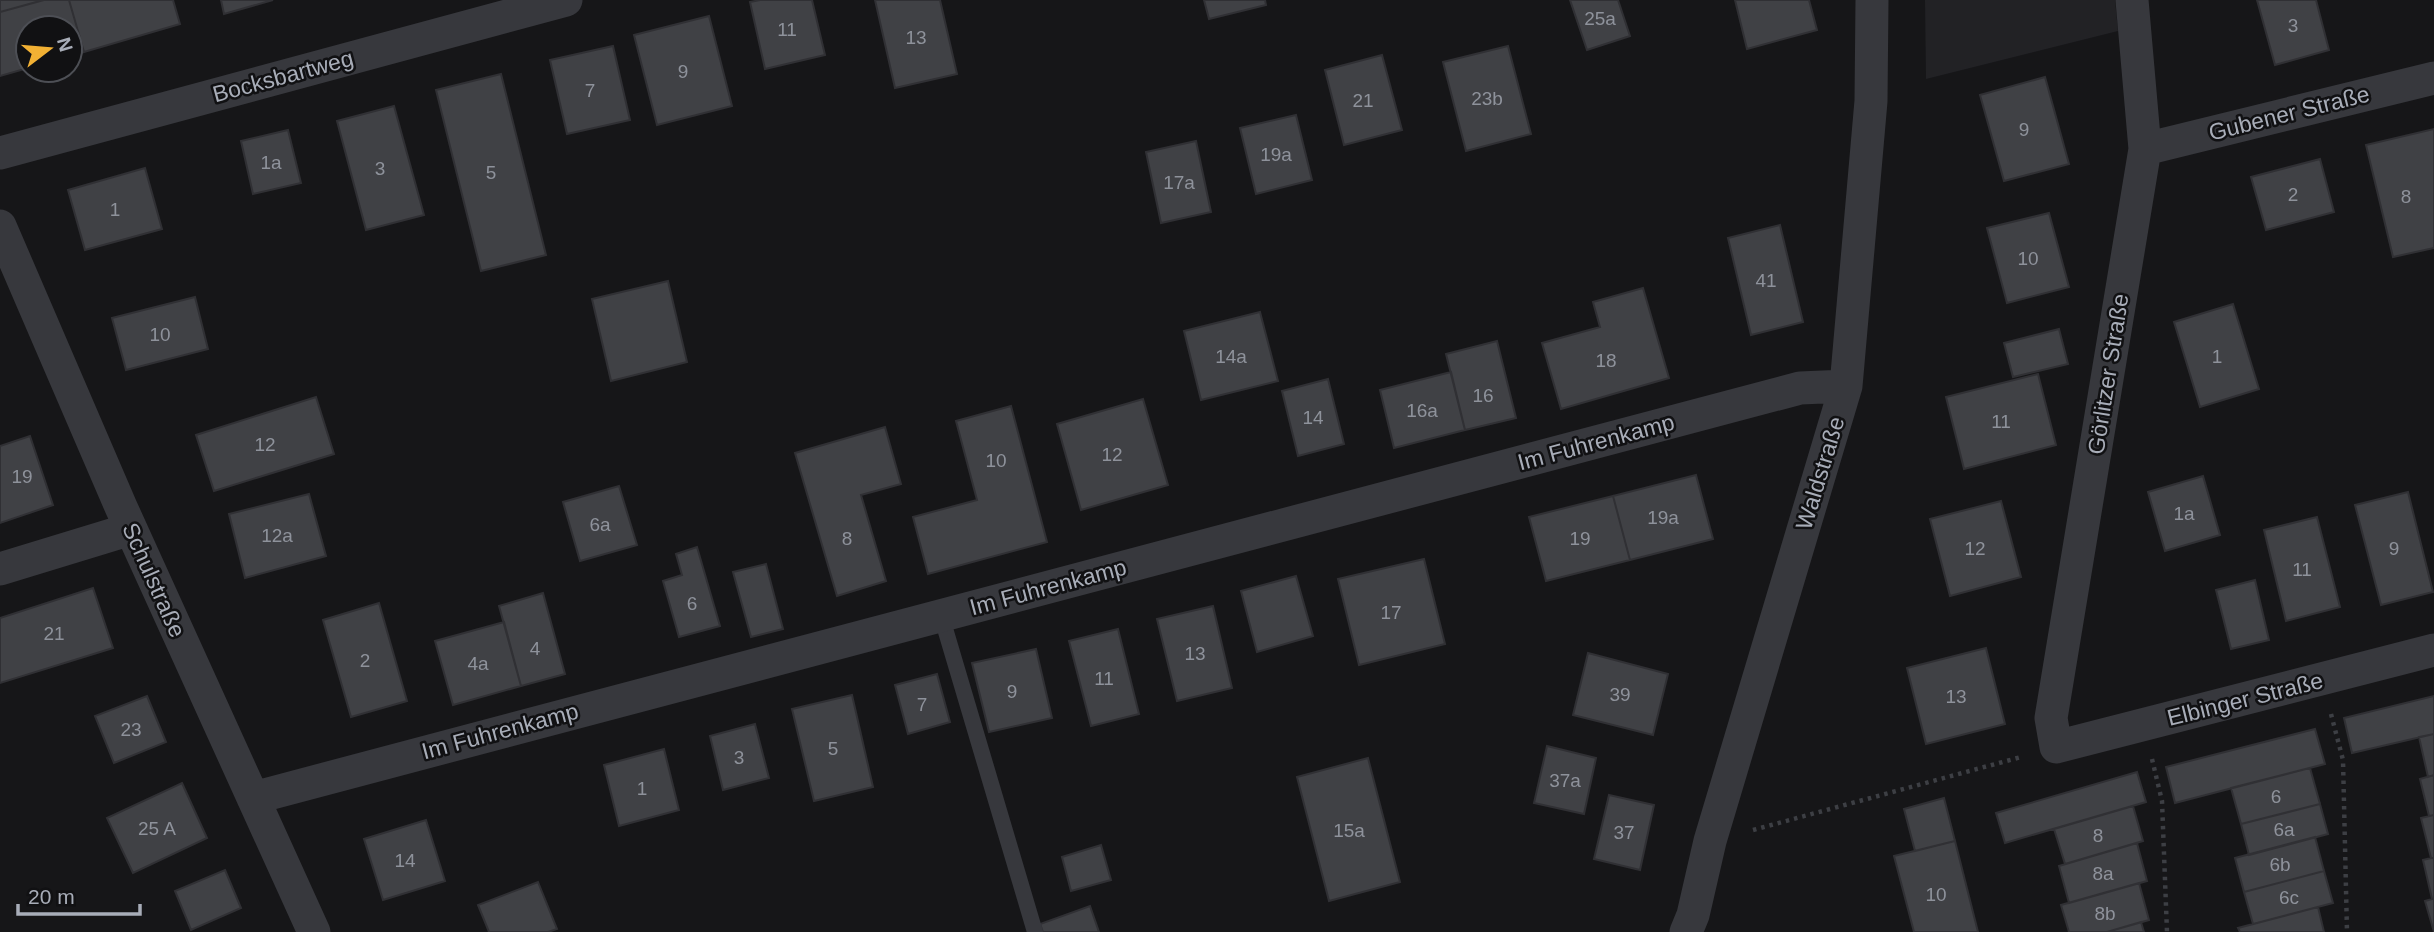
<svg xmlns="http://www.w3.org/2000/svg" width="2434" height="932" font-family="Helvetica,sans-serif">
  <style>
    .built { fill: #222225 }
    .building { fill: #404145; stroke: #303034; stroke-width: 2 }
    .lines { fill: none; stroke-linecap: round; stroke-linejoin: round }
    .path { stroke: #3d3f44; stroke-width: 4.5; stroke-dasharray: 3.5 5; stroke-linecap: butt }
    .lane { stroke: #37383d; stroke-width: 16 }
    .street { stroke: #37383d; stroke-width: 33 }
    .labels { text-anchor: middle; stroke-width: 5; stroke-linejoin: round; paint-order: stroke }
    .number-label { font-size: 19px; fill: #8e929b }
    .street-label { font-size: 23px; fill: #a8adb8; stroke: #111113 }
  </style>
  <rect width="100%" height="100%" fill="#161618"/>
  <path class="built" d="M1925 0H2115L2118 31 1926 79Z"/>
  <path class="building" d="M0 0H40V1L0 12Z
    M44 0H69L84 52 70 56V28H28V68L0 76V12Z
    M69 0H173L180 24 84 52Z
    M221 0H273L224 14Z
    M760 0H812L825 55 765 69 750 2Z
    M875 0H940L957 74 895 88Z
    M1204 0H1265L1266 5 1209 19Z
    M1570 0H1618L1630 36 1587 50Z
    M1735 0H1809L1817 30 1747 49Z
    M2257 0H2316L2329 50 2275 65Z
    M709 16 732 106 657 125 634 35Z
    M613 46 630 120 567 134 550 60Z
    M1508 46 1531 134 1466 151 1443 62Z
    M1382 55 1402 130 1344 145 1325 70Z
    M501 74 546 255 481 271 436 90Z
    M2045 77 2069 164 2004 181 1980 95Z
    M394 106 424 215 366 230 337 121Z
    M1296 115 1312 180 1256 194 1240 128Z
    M2434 129V248L2393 257 2366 145Z
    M288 130 301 183 253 194 241 141Z
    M1196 141 1211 212 1161 223 1146 152Z
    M2320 159 2334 212 2266 230 2251 177Z
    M145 168 162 229 85 250 68 190Z
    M2049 213 2069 287 2007 303 1987 228Z
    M1780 225 1803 322 1751 335 1728 238Z
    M668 281 687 362 611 381 592 299Z
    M1643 288 1669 378 1561 409 1542 343 1600 327 1593 302Z
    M195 297 208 349 126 370 112 318Z
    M2233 304 2259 389 2200 407 2174 322Z
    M1260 312 1278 381 1201 400 1184 331Z
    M2059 329 2068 364 2013 377 2004 343Z
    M1497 341 1516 418 1465 430 1446 354Z
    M1451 372 1465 430 1394 448 1380 390Z
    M2038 374 2056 445 1964 469 1946 397Z
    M1328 379 1344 444 1298 456 1282 391Z
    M316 397 334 454 214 491 196 435Z
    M1143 399 1168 485 1081 510 1057 424Z
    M1011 406 1047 542 928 574 913 517 977 500 956 421Z
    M885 427 901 484 861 495 886 581 837 596 795 453Z
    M30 436 53 505 0 523V446Z
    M1696 475 1713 539 1630 560 1613 496Z
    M2203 476 2220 535 2165 551 2148 492Z
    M619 486 637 545 580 561 563 502Z
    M2408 492 2433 592 2381 605 2355 505Z
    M309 494 326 556 245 578 229 514Z
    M1613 496 1630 560 1546 581 1529 517Z
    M2001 501 2021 577 1950 596 1930 519Z
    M2317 517 2340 607 2286 621 2264 530Z
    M697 547 720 626 679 637 663 581 682 575 676 554Z
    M1424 559 1445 644 1359 665 1338 579Z
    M766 564 783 629 751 637 733 572Z
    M1296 576 1313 636 1257 652 1241 591Z
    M2255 580 2269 640 2231 649 2216 590Z
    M93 588 113 648 0 683V618Z
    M543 593 565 674 521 686 499 606Z
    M379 603 407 701 351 717 323 620Z
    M1213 606 1232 688 1177 701 1157 619Z
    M504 622 521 686 453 705 435 641Z
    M1118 629 1139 714 1091 726 1069 641Z
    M1986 648 2005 724 1926 744 1907 668Z
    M1036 649 1052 718 989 732 972 663Z
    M1588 653 1668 674 1653 735 1573 715Z
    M937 674 950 722 908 734 895 685Z
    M852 695 873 787 814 801 792 709Z
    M147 696 166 742 114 763 95 716Z
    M2434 696V734L2352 753 2344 718Z
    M755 724 769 778 723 790 710 736Z
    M2315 729 2325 764 2175 803 2166 767Z
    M2434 734V775L2428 777 2419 737Z
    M1547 746 1596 758 1584 814 1534 803Z
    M664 749 679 810 619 826 604 765Z
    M1368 758 1400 882 1329 901 1297 777Z
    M2310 768 2320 804 2241 824 2231 788Z
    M2137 772 2146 802 2005 843 1996 813Z
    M2434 775V815L2429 816 2420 779Z
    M182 783 207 838 133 873 107 818Z
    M1609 795 1654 805 1640 870 1594 859Z
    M1944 798 1955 841 1915 851 1904 809Z
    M2320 804 2328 834 2249 855 2241 824Z
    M2133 806 2143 841 2065 864 2054 829Z
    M2434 815V858H2431L2421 818Z
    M426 820 445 881 383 900 364 839Z
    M2315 837 2324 871 2244 892 2235 858Z
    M1955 841 1978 932H1914L1894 856Z
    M2137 843 2147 881 2069 903 2059 866Z
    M1101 845 1111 880 1071 891 1062 857Z
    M2431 858H2434V899H2432L2423 860Z
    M225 870 241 908 191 930 175 891Z
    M2324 871 2333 903 2253 924 2244 892Z
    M538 882 557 929 548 932H489L478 905Z
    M2139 883 2149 920 2107 932H2069L2061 905Z
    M2432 899H2434V932L2425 901Z
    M1090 906 1099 932H1043L1040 924Z
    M2318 907 2324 932H2240L2238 928Z
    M2141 922 2144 932H2107Z"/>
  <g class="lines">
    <path class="path" d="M2331 714 2343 760 2347 932
      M2152 759 2162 801 2167 932
      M1753 830 2021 757"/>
    <path class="lane" d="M941 615 1035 932"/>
    <path class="street" d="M2132 0 2145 149 2051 718 2056 747 2434 650
      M2145 149 2434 78
      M0 153 566 0
      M0 226 121 507 314 932
      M0 569 131 529
      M253 798 1800 388 1846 386
      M1686 932 1693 915 1710 841 1846 386 1871 101 1872 0"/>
  </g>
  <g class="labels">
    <g class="number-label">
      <text x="1600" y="25">25a</text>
      <text x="2293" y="32">3</text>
      <text x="787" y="36">11</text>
      <text x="916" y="44">13</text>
      <text x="683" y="78">9</text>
      <text x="590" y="97">7</text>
      <text x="1487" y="105">23b</text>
      <text x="1363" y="107">21</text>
      <text x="2024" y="136">9</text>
      <text x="1276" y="161">19a</text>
      <text x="271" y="169">1a</text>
      <text x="380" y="175">3</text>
      <text x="491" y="179">5</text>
      <text x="1179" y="189">17a</text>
      <text x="2293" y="201">2</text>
      <text x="2406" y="203">8</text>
      <text x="115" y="216">1</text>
      <text x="2028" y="265">10</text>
      <text x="1766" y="287">41</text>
      <text x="160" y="341">10</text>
      <text x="1231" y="363">14a</text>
      <text x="2217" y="363">1</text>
      <text x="1606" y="367">18</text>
      <text x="1483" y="402">16</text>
      <text x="1422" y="417">16a</text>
      <text x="1313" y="424">14</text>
      <text x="2001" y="428">11</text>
      <text x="265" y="451">12</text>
      <text x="1112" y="461">12</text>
      <text x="996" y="467">10</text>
      <text x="22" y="483">19</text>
      <text x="2184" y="520">1a</text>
      <text x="1663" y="524">19a</text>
      <text x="600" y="531">6a</text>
      <text x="277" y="542">12a</text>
      <text x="847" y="545">8</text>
      <text x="1580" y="545">19</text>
      <text x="1975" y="555">12</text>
      <text x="2394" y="555">9</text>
      <text x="2302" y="576">11</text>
      <text x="692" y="610">6</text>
      <text x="1391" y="619">17</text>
      <text x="54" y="640">21</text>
      <text x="535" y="655">4</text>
      <text x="1195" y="660">13</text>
      <text x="365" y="667">2</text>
      <text x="478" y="670">4a</text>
      <text x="1104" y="685">11</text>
      <text x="1012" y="698">9</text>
      <text x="1620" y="701">39</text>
      <text x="1956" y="703">13</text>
      <text x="922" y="711">7</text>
      <text x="131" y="736">23</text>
      <text x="833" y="755">5</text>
      <text x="739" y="764">3</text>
      <text x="1565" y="787">37a</text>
      <text x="642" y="795">1</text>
      <text x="2276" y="803">6</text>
      <text x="157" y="835">25 A</text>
      <text x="2284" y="836">6a</text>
      <text x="1349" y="837">15a</text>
      <text x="1624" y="839">37</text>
      <text x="2098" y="842">8</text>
      <text x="405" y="867">14</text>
      <text x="2280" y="871">6b</text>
      <text x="2103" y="880">8a</text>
      <text x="1936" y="901">10</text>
      <text x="2289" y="904">6c</text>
      <text x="2105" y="920">8b</text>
    </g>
    <g class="street-label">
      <text transform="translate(283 76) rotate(-15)" y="8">Bocksbartweg</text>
      <text transform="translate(2289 113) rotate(-14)" y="8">Gubener Straße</text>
      <text transform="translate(2108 374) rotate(-81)" y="8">Görlitzer Straße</text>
      <text transform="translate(1596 442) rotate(-15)" y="8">Im Fuhrenkamp</text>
      <text transform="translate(1820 473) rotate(-73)" y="8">Waldstraße</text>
      <text transform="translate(154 580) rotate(66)" y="8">Schulstraße</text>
      <text transform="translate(1048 587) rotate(-15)" y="8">Im Fuhrenkamp</text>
      <text transform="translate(2245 699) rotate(-14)" y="8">Elbinger Straße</text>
      <text transform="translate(500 731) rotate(-15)" y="8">Im Fuhrenkamp</text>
    </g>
  </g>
  <g transform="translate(49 49) rotate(74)"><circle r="33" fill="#111113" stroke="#4d4f55" stroke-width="2"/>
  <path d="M0-5L12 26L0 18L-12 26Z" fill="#f2b134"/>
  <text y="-10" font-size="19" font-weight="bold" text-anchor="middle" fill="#a8adb8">N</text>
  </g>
  <path d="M18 904v10h122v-10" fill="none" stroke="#a8adb8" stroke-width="3.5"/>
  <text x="28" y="904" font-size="21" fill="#a8adb8" stroke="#111113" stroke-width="5" paint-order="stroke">20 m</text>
</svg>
